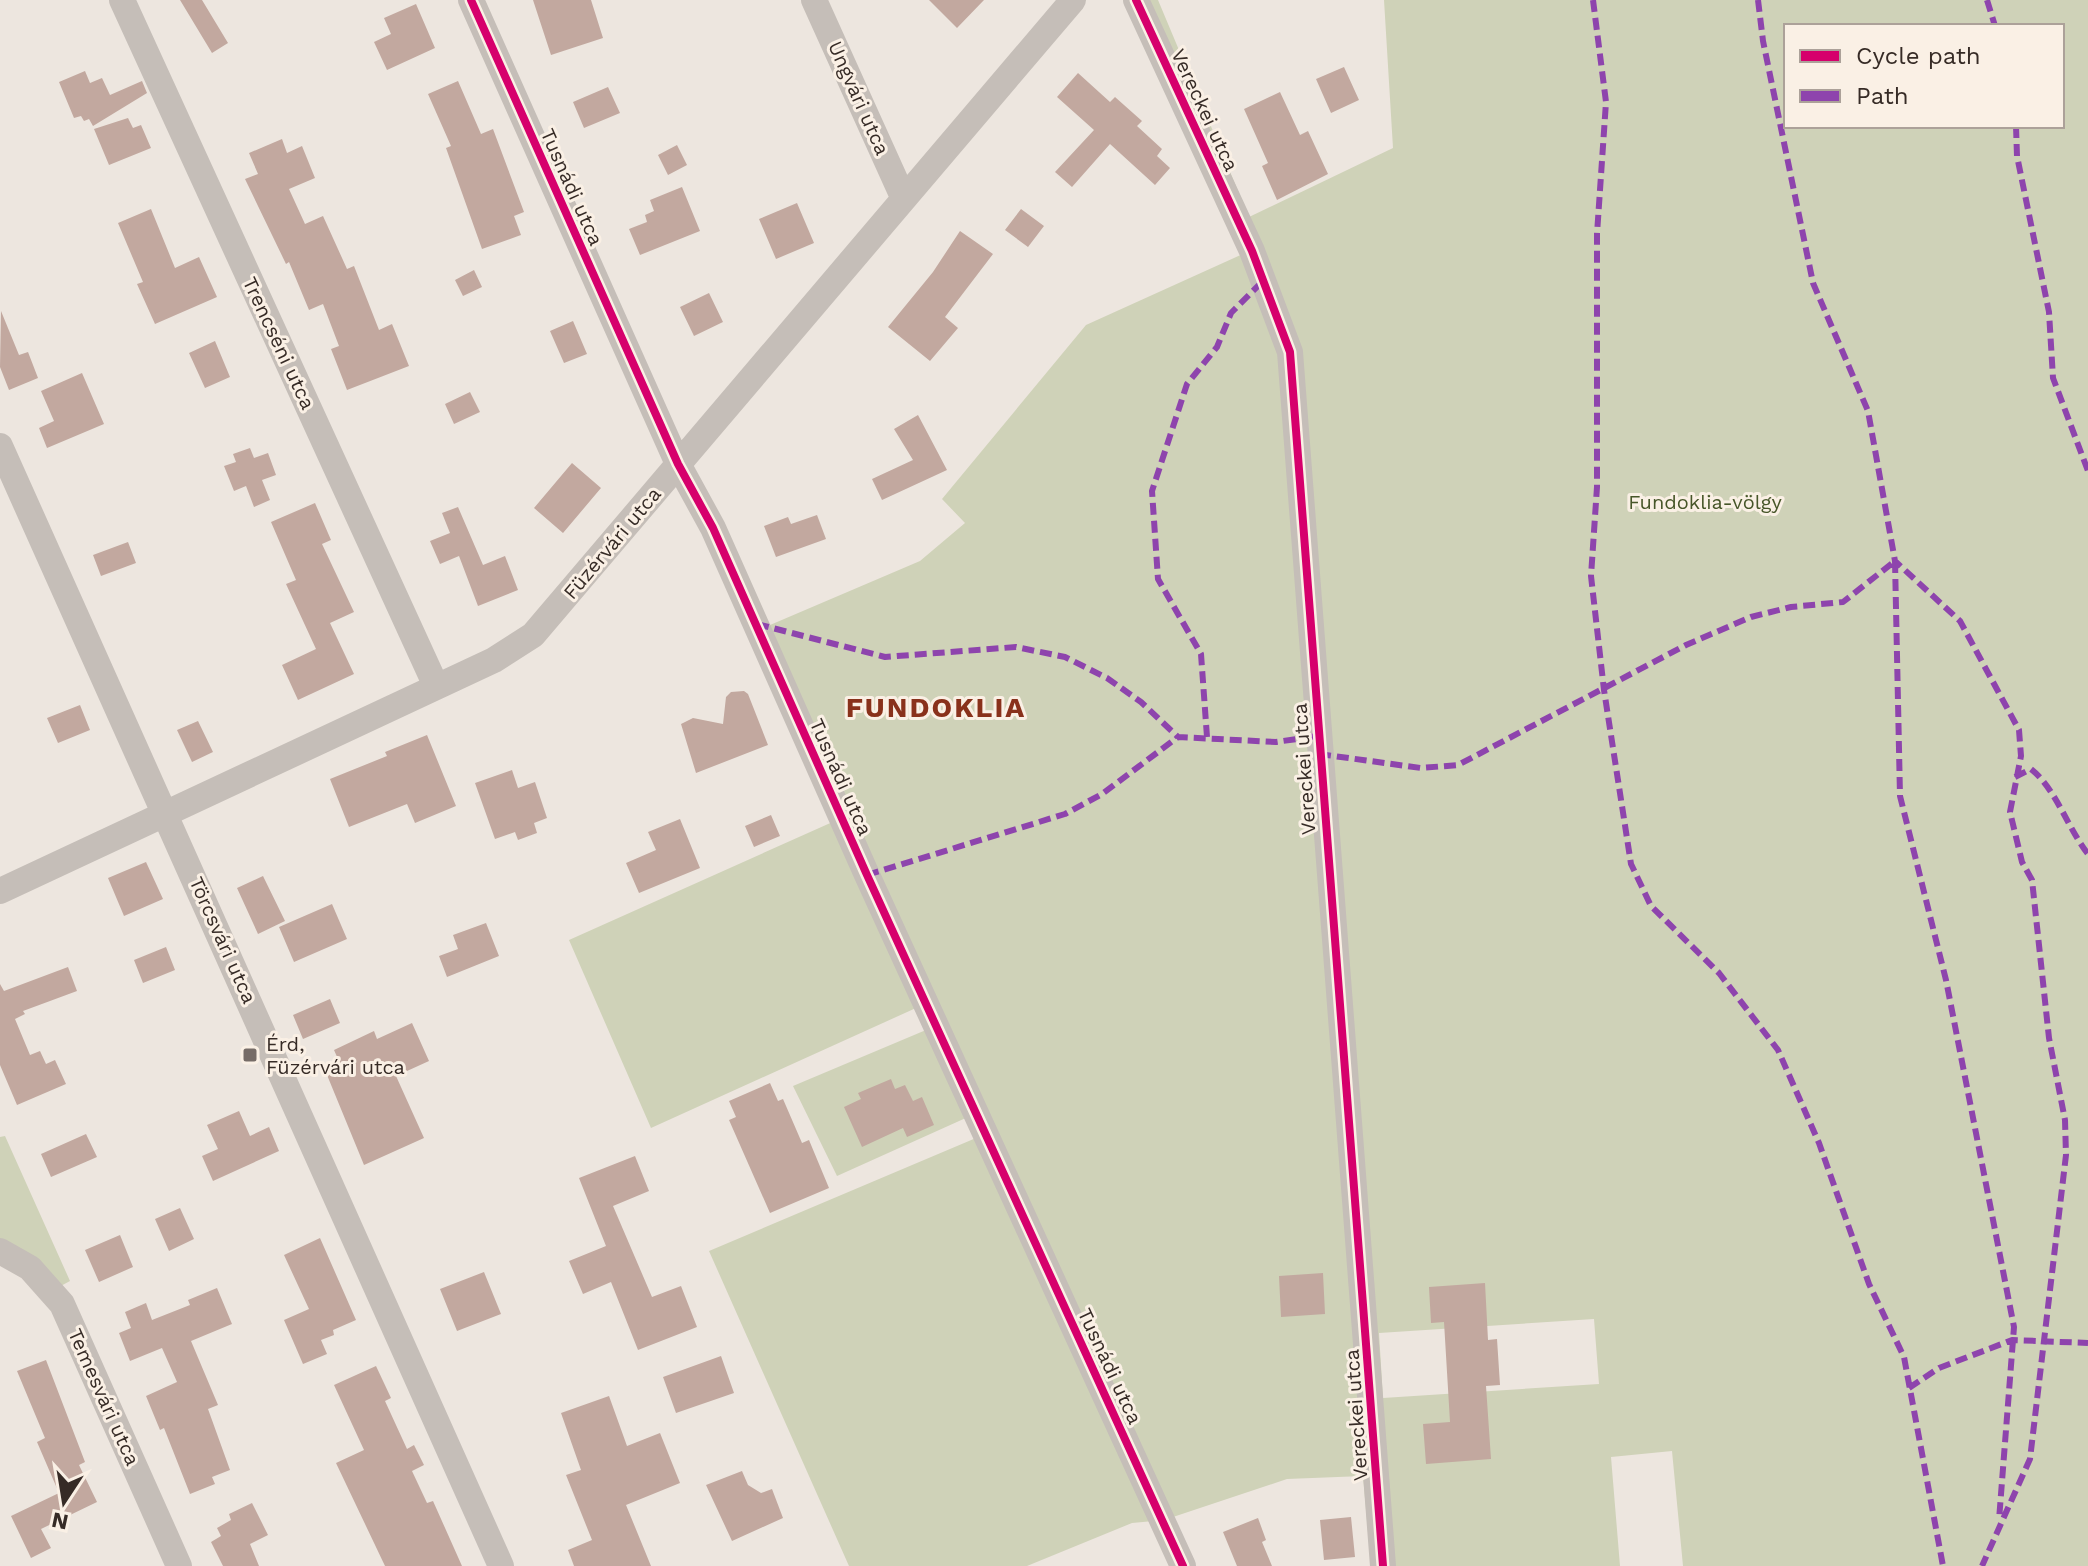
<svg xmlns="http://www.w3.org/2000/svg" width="2088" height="1566" font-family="'Work Sans',sans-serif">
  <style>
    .green { fill: #cfd2b8; fill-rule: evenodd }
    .building { fill: #c2a89f }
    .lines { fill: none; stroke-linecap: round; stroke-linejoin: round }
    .street { stroke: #c5beb8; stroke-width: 26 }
    .quiet { stroke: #8e44ad; stroke-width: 6; stroke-dasharray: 12 6; stroke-linecap: butt }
    .cycleway-casing { stroke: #faf0e5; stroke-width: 13 }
    .cycleway { stroke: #d6006c; stroke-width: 8 }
    .poi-dot { fill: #766c67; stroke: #faf0e5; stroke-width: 3 }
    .labels { text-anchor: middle; stroke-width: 6; stroke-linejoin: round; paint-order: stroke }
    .street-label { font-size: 20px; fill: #362b26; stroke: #faf0e5 }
    .park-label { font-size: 20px; fill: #475629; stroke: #faf0e5 }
    .poi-label { font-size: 20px; fill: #362b26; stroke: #faf0e5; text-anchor: start }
    .district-label { font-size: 28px; font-weight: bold; letter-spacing: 2px; fill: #89311b; stroke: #faf0e5 }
  </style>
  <rect width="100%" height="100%" fill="#ede6df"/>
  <path class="green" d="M1123 0H1158L1249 217 1393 148 1384 0H2088V1566H1683L1672 1451 1611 1457 1620 1566H1371L1363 1476 1287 1479 1164 1520 1132 1523 1027 1566H849L709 1251 976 1138 968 1117 837 1176 793 1086 926 1030 916 1008 651 1128 569 940 846 816 763 628 920 561 965 523 942 499 1086 325 1245 253ZM1786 26H2062V126H1786ZM1594 1319 1599 1384 1383 1398 1379 1333Z
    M5 1136 70 1281 57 1288 0 1239V1137Z"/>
  <path class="building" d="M180 0H202L228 43 212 53Z
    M533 0H591L603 38 551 55Z
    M929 0H984L957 28Z
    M416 4 435 48 387 70 374 42 391 34 384 18Z
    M1344 67 1359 100 1331 113 1316 79Z
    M85 71 90 83 102 78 110 95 142 81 147 93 93 126 89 119 84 121 81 116 74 118 59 82Z
    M1078 73 1110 102 1115 97 1142 121 1137 126 1162 149 1157 156 1170 168 1155 185 1110 144 1072 187 1055 172 1094 130 1057 97Z
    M458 81 481 134 493 129 524 212 514 216 521 235 482 249 446 148 451 146 428 94Z
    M608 87 620 113 584 128 573 102Z
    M1280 92 1300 135 1308 131 1328 174 1277 200 1262 166 1268 163 1244 109Z
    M128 118 133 128 141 125 151 148 109 165 94 129Z
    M282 139 287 153 302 146 315 178 289 189 305 224 323 216 347 269 354 266 379 330 392 324 409 366 347 390 331 349 339 346 323 304 309 310 289 262 286 264 245 179 258 174 249 153Z
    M677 145 687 165 668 175 658 155Z
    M682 187 700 231 640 255 629 229 647 222 645 215 654 211 650 200Z
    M797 203 814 243 776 259 759 219Z
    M151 209 175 268 199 257 217 297 155 324 137 284 143 282 118 223Z
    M1021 209 1044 226 1028 247 1005 230Z
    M960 231 993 254 945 317 958 328 930 361 888 327 933 272Z
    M474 270 482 287 463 296 455 280Z
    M709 293 723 322 694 336 680 307Z
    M1 311 19 355 28 352 38 378 9 390 0 367Z
    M573 321 587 354 564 363 550 331Z
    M215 341 230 377 205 388 189 353Z
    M82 373 104 424 47 448 39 428 54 421 41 391Z
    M470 392 480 412 454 424 445 404Z
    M918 415 947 470 882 500 872 479 913 460 894 429Z
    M250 448 254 458 268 453 276 475 262 480 270 500 254 507 246 486 234 491 224 466 236 462 233 454Z
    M572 463 601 488 563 533 534 508Z
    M315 503 331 540 322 544 354 612 330 623 354 674 298 700 282 665 316 649 286 584 296 580 271 522Z
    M458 507 483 565 505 556 518 590 478 606 459 556 440 564 430 541 450 533 442 513Z
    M817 515 826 539 776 557 764 526 788 517 791 524Z
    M128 542 136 563 101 576 93 555Z
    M744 691 748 694 768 745 696 773 681 724 693 718 723 724 726 697 731 692Z
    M80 705 90 730 58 743 47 718Z
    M198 721 213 752 192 762 177 730Z
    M427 735 456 806 415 823 407 804 349 827 330 779 387 756 385 752Z
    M512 770 518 788 535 782 547 818 534 823 537 833 518 840 515 832 495 839 475 783Z
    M771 815 780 836 754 847 745 826Z
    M680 819 700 868 639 893 626 863 656 850 648 832Z
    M146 862 163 899 124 916 108 878Z
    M263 876 285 921 258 934 237 888Z
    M332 904 347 939 294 962 279 927Z
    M486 923 499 956 447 977 439 956 458 949 453 935Z
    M166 947 175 970 143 983 134 960Z
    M68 967 77 991 23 1011 25 1014 15 1019 30 1055 40 1051 46 1064 55 1060 66 1084 17 1105 0 1065V984L4 991Z
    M330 999 340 1023 303 1039 293 1015Z
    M412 1023 429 1061 396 1076 424 1138 364 1165 327 1075 342 1068 334 1050 374 1031 377 1039Z
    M891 1079 895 1089 905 1085 913 1101 922 1097 934 1125 907 1137 903 1128 862 1147 844 1107 861 1099 858 1093Z
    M770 1083 778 1101 783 1099 802 1143 809 1140 829 1188 770 1213 729 1120 736 1117 729 1101Z
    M239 1111 250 1136 269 1127 279 1151 213 1181 202 1156 218 1149 207 1125Z
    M86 1134 97 1157 51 1177 41 1154Z
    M635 1156 649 1191 613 1206 652 1297 681 1286 697 1327 638 1350 611 1282 583 1294 569 1261 606 1246 579 1178Z
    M180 1208 194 1239 169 1251 155 1219Z
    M120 1235 133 1267 99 1282 85 1250Z
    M320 1238 356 1320 333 1330 334 1335 321 1340 327 1354 303 1364 284 1320 309 1309 284 1255Z
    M484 1272 501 1314 457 1331 440 1289Z
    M1323 1273 1325 1314 1281 1317 1279 1276Z
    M1485 1283 1488 1340 1497 1339 1500 1385 1486 1386 1491 1459 1426 1464 1423 1424 1450 1422 1444 1322 1431 1323 1429 1287Z
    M217 1288 232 1324 191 1341 218 1405 208 1409 230 1470 212 1477 215 1484 190 1494 164 1428 160 1430 146 1396 177 1382 162 1348 130 1361 119 1333 131 1328 125 1312 146 1303 152 1320 190 1305 188 1300Z
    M721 1356 734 1393 676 1413 663 1377Z
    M46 1360 85 1462 79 1465 97 1502 41 1529 51 1548 31 1558 11 1516 59 1493 37 1442 45 1438 17 1371Z
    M376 1366 391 1398 385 1401 407 1449 414 1445 424 1465 412 1471 427 1503 433 1501 462 1566H385L336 1463 364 1450 334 1385Z
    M609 1396 627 1446 660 1433 680 1483 626 1505 651 1566H574L568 1550 592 1540 566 1475 581 1470 561 1413Z
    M742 1471 748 1485 761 1493 772 1489 783 1518 732 1541 706 1485Z
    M252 1503 268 1535 250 1544 259 1566H223L211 1542 221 1536 217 1528 231 1520 229 1514Z
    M1351 1517 1355 1557 1324 1560 1320 1520Z
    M1258 1518 1266 1540 1262 1542 1272 1566H1237L1223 1532Z"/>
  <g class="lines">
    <path class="street" d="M122 0 436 686
      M471 0 678 464 713 528 867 875 1183 1566
      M814 0 903 197
      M1136 0 1252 251 1290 352 1383 1566
      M0 446 501 1566
      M0 891 494 660 533 635 1073 0
      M0 1251 30 1268 62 1304 179 1566"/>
    <path class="quiet" d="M1593 0 1606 102 1597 234V487L1591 576 1604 690 1631 864 1651 906 1719 973 1778 1050 1819 1143 1869 1284 1904 1357 1943 1566
      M1758 0 1763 41 1813 283 1868 411 1895 561 1960 621 2019 730 2021 756 2010 812 2022 862 2032 880 2049 1038 2065 1120 2066 1155 2030 1459 1982 1566
      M1987 0 1995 26
      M2016 126 2017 156 2049 312 2053 378 2088 471
      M1895 561 1900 796 1946 980 2014 1327 1999 1520
      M757 624 885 657 1016 647 1065 657 1107 678 1141 702 1178 737
      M1207 737 1201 654 1158 579 1152 491 1187 384 1217 347 1231 313 1262 282
      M1319 754 1421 768 1458 765 1686 645 1751 617 1791 607 1843 602 1895 561
      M2015 777 2031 769C2056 789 2067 827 2088 854
      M867 875 1065 814 1102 794 1178 737 1276 742 1317 736
      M1909 1388 1939 1368 2012 1340 2088 1343"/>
    <g class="cycleway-casing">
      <path id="cycleway" d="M471 0 678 464 713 528 867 875 1183 1566
        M1136 0 1252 251 1290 352 1383 1566"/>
    </g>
    <use href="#cycleway" class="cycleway"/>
  </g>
  <rect class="poi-dot" x="242" y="1047" width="16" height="16" rx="4"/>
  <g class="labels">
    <g class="street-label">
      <text transform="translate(859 98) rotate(66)" y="7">Ungvári utca</text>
      <text transform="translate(1205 110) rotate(65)" y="7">Vereckei utca</text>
      <text transform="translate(572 187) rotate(66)" y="7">Tusnádi utca</text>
      <text transform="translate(279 343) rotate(65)" y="7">Trencséni utca</text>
      <text transform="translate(612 543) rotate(-50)" y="7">Füzérvári utca</text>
      <text transform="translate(1304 769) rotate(-94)" y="7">Vereckei utca</text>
      <text transform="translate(841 777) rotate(66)" y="7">Tusnádi utca</text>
      <text transform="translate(223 940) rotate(66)" y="7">Törcsvári utca</text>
      <text transform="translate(1110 1366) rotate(65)" y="7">Tusnádi utca</text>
      <text transform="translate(104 1397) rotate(66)" y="7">Temesvári utca</text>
      <text transform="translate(1356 1415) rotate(-94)" y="7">Vereckei utca</text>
    </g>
    <g class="park-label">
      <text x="1705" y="509">Fundoklia-völgy</text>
    </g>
    <g class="poi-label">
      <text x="266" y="1051">Érd,<tspan x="266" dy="23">Füzérvári utca</tspan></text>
    </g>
    <g class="district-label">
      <text x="936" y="717">FUNDOKLIA</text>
    </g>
  </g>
  <rect x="1784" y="24" width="280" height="104" fill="#faf0e5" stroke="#aca199" stroke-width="2"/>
  <rect x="1800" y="50" width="40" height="12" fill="#d6006c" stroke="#aca199" stroke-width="2"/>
  <text x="1856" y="64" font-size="24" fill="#362b26">Cycle path</text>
  <rect x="1800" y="90" width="40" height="12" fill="#8e44ad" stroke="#aca199" stroke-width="2"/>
  <text x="1856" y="104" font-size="24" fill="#362b26">Path</text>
  <g transform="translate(64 1502) rotate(192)" stroke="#faf0e5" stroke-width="6" paint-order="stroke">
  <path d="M0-6L14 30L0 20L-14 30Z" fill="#362b26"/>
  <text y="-12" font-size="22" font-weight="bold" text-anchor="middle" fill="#362b26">N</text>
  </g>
</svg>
